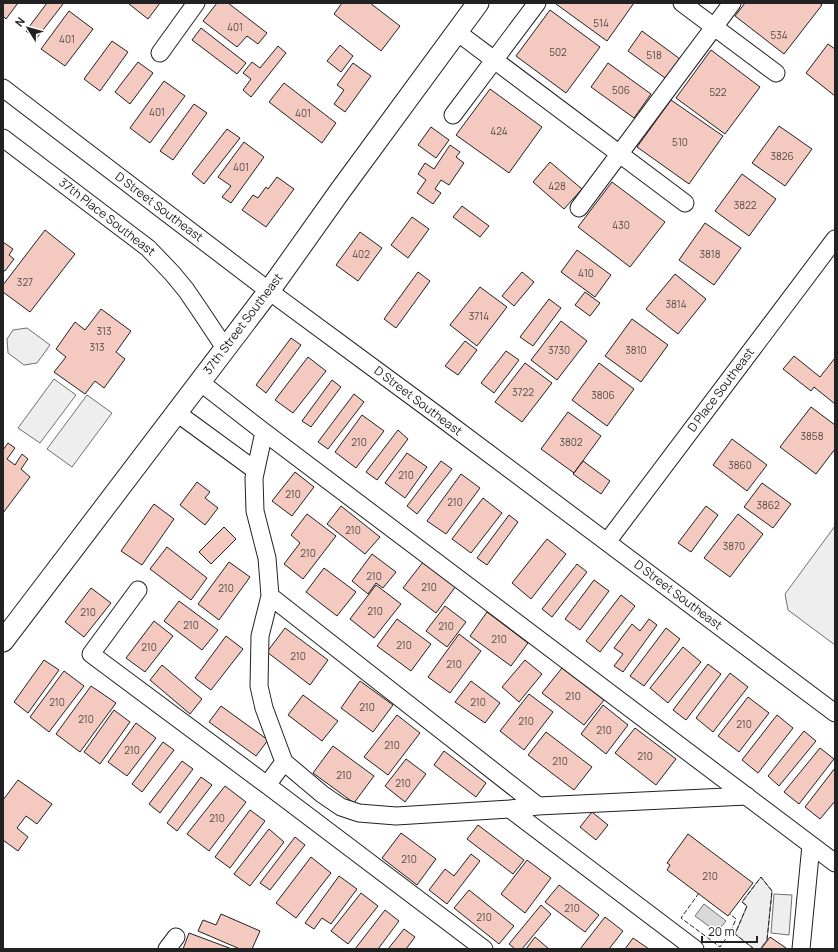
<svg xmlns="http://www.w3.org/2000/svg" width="838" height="952" font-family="Manrope,sans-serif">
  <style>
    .green { fill: #eee; stroke: #6f6f6f }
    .water { fill: #d9d9d9; stroke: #6f6f6f }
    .building { fill: #f3c9c0; stroke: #222 }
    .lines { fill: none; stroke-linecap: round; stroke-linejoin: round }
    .minor-casing { stroke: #222; stroke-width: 19 }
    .tertiary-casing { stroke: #222; stroke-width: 23 }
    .minor { stroke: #fff; stroke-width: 17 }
    .tertiary { stroke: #fff; stroke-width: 21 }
    .fence { stroke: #222; stroke-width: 1; stroke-dasharray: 5 2; stroke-linecap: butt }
    .labels { text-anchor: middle; stroke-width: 3; stroke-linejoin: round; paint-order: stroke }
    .number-label { font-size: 10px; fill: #564c4a }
    .street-label { font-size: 12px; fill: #222; stroke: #fff }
  </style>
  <rect width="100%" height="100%" fill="#fff"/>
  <path class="green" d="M27 328 50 345 37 363 24 365 8 353 7 339 13 330Z
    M54 379 76 395 40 443 18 428Z
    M87 395 112 413 72 467 47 449Z
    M835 526V645L788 610 785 594Z
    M761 877 772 891 767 940 760 949H754L735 934 747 906 742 902Z
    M774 894 792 895 789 935 771 933Z"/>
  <path class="water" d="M704 904 726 921 717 932 695 916Z"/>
  <path class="building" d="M3 3H18L6 19 3 16Z
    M47 3H62L63 4 36 39 26 31Z
    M130 3H160L148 19 129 4Z
    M217 3H228L267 33 258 44 247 36 237 47 203 21Z
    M342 3H370L400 26 381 51 334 14Z
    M557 3H634L607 41 556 4Z
    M745 3H819L822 5 784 54 735 16Z
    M550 10 600 47 566 93 516 56Z
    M69 11 93 29 65 66 41 49Z
    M201 28 246 63 237 74 192 40Z
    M642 31 680 59 665 78 628 51Z
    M112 41 128 52 100 91 84 79Z
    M828 44 835 49V96L806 73Z
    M340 45 353 56 341 72 327 61Z
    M278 46 286 53 251 97 243 90 251 79 243 73 252 62 260 68Z
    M711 50 760 87 725 134 676 98Z
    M138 62 153 73 130 104 115 92Z
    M353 63 371 76 345 112 334 104 344 90 337 85Z
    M608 63 651 94 634 118 591 87Z
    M164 81 185 96 150 143 130 128Z
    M284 83 336 123 322 143 269 102Z
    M490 89 542 127 509 173 456 135Z
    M671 100 723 136 689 184 637 147Z
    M194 104 207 113 173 160 160 151Z
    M779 126 812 149 785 186 752 163Z
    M431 127 449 140 436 158 418 145Z
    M227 129 240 138 204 184 192 174Z
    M244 142 264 157 231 203 222 197 231 186 218 177Z
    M450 145 460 152 456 157 464 163 449 185 441 180 435 189 441 193 433 204 417 193 426 180 418 174 425 163 434 169Z
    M550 162 582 189 564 209 533 182Z
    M742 174 776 199 749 236 715 211Z
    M277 177 294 189 266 227 242 210 253 195 258 198 266 187 268 189Z
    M612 182 665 222 630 267 578 227Z
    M462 206 489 226 480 237 453 217Z
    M412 217 429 229 408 258 391 245Z
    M705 223 741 248 714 285 679 260Z
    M45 230 75 254 30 312 3 292V285Z
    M360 232 382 248 358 281 336 265Z
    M3 242 13 249 9 255 14 259 5 271 3 270Z
    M577 250 611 275 595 297 561 272Z
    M418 272 430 281 396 328 384 319Z
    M522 272 534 282 514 306 502 296Z
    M675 274 706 299 678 334 646 309Z
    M480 287 507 307 477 346 450 325Z
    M585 292 600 303 590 316 575 305Z
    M549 299 561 308 533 346 520 337Z
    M101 309 131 331 116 352 125 359 104 388 95 381 85 394 54 372 66 357 56 349 75 322 85 330Z
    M632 319 668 345 641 382 605 356Z
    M561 321 587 341 557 380 531 360Z
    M291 338 301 345 266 393 256 385Z
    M465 341 477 350 458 375 445 366Z
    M506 351 519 360 494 393 481 383Z
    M794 356 820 377 835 358V404L814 387 811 391 783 369Z
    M308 357 326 371 293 413 275 400Z
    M525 363 552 383 522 422 495 402Z
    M599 363 634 389 607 426 572 400Z
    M332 380 341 387 311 427 302 421Z
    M354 394 364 402 328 449 318 442Z
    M811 407 835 425V449L816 474 780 447Z
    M568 412 601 436 574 473 541 449Z
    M362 415 384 431 356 468 335 452Z
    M398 430 408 439 377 480 366 472Z
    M732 439 767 465 747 491 713 465Z
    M8 443 15 448 7 459 15 465 22 454 28 459 21 469 30 477 3 513V450Z
    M407 453 427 467 405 498 385 483Z
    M441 461 452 469 417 514 407 506Z
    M583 461 610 481 601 494 573 474Z
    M295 472 314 487 292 516 272 501Z
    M461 474 480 488 446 534 427 521Z
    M197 482 210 492 205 498 218 508 205 525 180 505Z
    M762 483 791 504 773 528 744 507Z
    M483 498 502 513 471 553 452 539Z
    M154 504 174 519 142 565 121 551Z
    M341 506 380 537 365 554 327 524Z
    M706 506 718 515 691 552 678 543Z
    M307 514 336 536 303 579 284 564 300 543 291 535Z
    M738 514 763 534 730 577 704 558Z
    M509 515 518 522 487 565 477 558Z
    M224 527 236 539 211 564 199 552Z
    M547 539 566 554 531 599 512 583Z
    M167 547 207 578 191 600 150 569Z
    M372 554 396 572 383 588 376 583 368 594 352 581Z
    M229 562 250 577 219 620 198 604Z
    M423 562 456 586 436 613 403 588Z
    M577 564 587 572 552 617 542 609Z
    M324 568 356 592 337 616 306 592Z
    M594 580 609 591 580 630 565 619Z
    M376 585 401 604 374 638 350 619Z
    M91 588 111 603 84 637 65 622Z
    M621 595 635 606 600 652 586 641Z
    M179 601 218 630 202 650 164 621Z
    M445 606 466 622 447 647 426 631Z
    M487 612 528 643 511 666 470 636Z
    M397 619 431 644 411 671 377 646Z
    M649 619 657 625 623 672 614 666 623 654 614 648 632 624 640 631Z
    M154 621 173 636 145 672 126 658Z
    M285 628 328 660 310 685 267 652Z
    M666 628 680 639 644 686 630 676Z
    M459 634 481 651 450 693 428 677Z
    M226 636 243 649 211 690 195 678Z
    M683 647 701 662 668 703 650 688Z
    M44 660 59 670 28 713 14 702Z
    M525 660 542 674 519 702 502 687Z
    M708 664 721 674 686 720 673 710Z
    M162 665 202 699 190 714 150 680Z
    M562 668 604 700 584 725 542 693Z
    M64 671 84 686 49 732 30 717Z
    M730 673 748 687 713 732 696 718Z
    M360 681 393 705 373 732 341 708Z
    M471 681 500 703 485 723 455 702Z
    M91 686 116 703 80 752 56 734Z
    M529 694 553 712 524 750 500 731Z
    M303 695 338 721 322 741 288 715Z
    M748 697 769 713 739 752 718 736Z
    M603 705 628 725 606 754 581 734Z
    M221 706 268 740 256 756 209 722Z
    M114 710 130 722 100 764 84 752Z
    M397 715 420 733 388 775 364 757Z
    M777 715 793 728 758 773 742 760Z
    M136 723 156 738 127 776 108 762Z
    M635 728 676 759 656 785 615 753Z
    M804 731 816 741 779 786 768 776Z
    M546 732 592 767 574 790 528 755Z
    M163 742 174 750 142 792 132 784Z
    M333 746 374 776 354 803 313 773Z
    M820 748 834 759 799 804 784 792Z
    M444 751 486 783 476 797 434 765Z
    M406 759 426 774 405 802 385 786Z
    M182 761 193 769 160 813 149 804Z
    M835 768V801L820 819 805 807Z
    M201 777 212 785 177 831 167 823Z
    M18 780 52 804 37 824 26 816 17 828 28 837 18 851 3 840V800Z
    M225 786 246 802 209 851 187 834Z
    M250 810 265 821 230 868 215 857Z
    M592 812 608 825 596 840 580 827Z
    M478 825 524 860 513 874 467 839Z
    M269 829 284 842 250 886 234 874Z
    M401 833 436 859 417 885 382 858Z
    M688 834 753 883 728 916 667 870 670 865 667 863Z
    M295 837 305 845 270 890 260 883Z
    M471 854 480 861 447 904 429 890 445 869 454 876Z
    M311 857 331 873 296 918 276 903Z
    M527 860 551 878 525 913 501 894Z
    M339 876 357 889 331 924 322 918 314 929 305 923Z
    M559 885 599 915 585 932 545 902Z
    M469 890 514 926 499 944 454 908Z
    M361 893 378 906 348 944 331 931Z
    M541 905 551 914 522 949H515L509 944Z
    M385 910 399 921 378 949H355Z
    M221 914 260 931 252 949H240L198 931 203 920 216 925Z
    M605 917 623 931 609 949H580Z
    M404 929 415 937 406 949H388Z
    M189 933 232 949H183Z
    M535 937 549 949H526Z
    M770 937 786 948 785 949H761Z
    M633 938 649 949H625Z"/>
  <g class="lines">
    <g class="minor-casing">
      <path id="minor" d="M682 3 776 73
        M457 32 685 203
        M160 53 196 3
        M3 88 269 291 440 417 835 713
        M453 115 537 3
        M3 138 148 248 172 273 186 290 199 309 225 348
        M579 208 732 3
        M200 382 264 432 835 863
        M177 413 255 470
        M264 432 254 478 255 511 267 558 270 596 260 636 259 686 264 708 284 762 322 794 341 807 359 813 396 816 510 809 538 806 747 796
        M607 542 835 239
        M138 590 91 654 267 785 484 949
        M270 596 538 806
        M267 785 284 762
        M510 809 695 949
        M167 949 176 937
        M801 949 811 845"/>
    </g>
    <g class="tertiary-casing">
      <path id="tertiary" d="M3 641 269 291 340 191 478 3"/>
    </g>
    <use href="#minor" class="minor"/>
    <use href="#tertiary" class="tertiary"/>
    <path class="fence" d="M699 893 681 918 720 947 730 933 736 919 730 914
      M754 949 735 934 747 906 742 902 761 877 772 891 767 940 766 941"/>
  </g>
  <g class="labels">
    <g class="number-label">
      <text x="601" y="27">514</text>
      <text x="235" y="31">401</text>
      <text x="779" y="39">534</text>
      <text x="67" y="43">401</text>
      <text x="558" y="56">502</text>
      <text x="654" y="59">518</text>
      <text x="621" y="94">506</text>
      <text x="718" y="96">522</text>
      <text x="157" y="116">401</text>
      <text x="303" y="117">401</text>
      <text x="499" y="135">424</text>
      <text x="680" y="146">510</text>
      <text x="782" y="160">3826</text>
      <text x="241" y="171">401</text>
      <text x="557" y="190">428</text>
      <text x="745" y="209">3822</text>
      <text x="621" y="229">430</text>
      <text x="361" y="258">402</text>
      <text x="710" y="258">3818</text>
      <text x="586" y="277">410</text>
      <text x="25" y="286">327</text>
      <text x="676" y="308">3814</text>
      <text x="479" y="320">3714</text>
      <text x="104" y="335">313</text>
      <text x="97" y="351">313</text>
      <text x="559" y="354">3730</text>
      <text x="636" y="354">3810</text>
      <text x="523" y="396">3722</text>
      <text x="603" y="399">3806</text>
      <text x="812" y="440">3858</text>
      <text x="359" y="446">210</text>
      <text x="571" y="446">3802</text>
      <text x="740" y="469">3860</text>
      <text x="406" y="479">210</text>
      <text x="293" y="498">210</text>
      <text x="455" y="506">210</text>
      <text x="768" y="509">3862</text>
      <text x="353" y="534">210</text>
      <text x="734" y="550">3870</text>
      <text x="308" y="557">210</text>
      <text x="374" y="580">210</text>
      <text x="429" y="591">210</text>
      <text x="226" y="592">210</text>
      <text x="375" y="615">210</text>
      <text x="88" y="616">210</text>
      <text x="191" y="629">210</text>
      <text x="446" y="630">210</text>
      <text x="499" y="643">210</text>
      <text x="404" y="649">210</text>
      <text x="149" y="651">210</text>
      <text x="298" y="660">210</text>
      <text x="454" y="668">210</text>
      <text x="573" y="700">210</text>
      <text x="57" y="706">210</text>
      <text x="478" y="706">210</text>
      <text x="367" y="711">210</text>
      <text x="86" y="723">210</text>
      <text x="526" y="725">210</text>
      <text x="744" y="728">210</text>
      <text x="604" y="734">210</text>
      <text x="392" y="749">210</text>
      <text x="132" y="754">210</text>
      <text x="645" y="760">210</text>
      <text x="560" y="765">210</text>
      <text x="344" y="779">210</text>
      <text x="403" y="787">210</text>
      <text x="217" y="822">210</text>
      <text x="409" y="863">210</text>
      <text x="710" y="880">210</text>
      <text x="572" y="912">210</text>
      <text x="484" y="921">210</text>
    </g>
    <g class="street-label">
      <text transform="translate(159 207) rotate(37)" y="4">D Street Southeast</text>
      <text transform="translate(107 217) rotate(38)" y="4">37th Place Southeast</text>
      <text transform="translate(243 324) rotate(-53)" y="4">37th Street Southeast</text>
      <text transform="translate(721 390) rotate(-53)" y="4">D Place Southeast</text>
      <text transform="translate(418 401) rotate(37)" y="4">D Street Southeast</text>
      <text transform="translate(678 595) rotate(37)" y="4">D Street Southeast</text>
    </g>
  </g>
  <rect width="838" height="952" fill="none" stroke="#222222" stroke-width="8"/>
  <g transform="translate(28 28) rotate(307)" stroke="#ffffff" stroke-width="3" paint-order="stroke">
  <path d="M0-3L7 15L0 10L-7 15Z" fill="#222222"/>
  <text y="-6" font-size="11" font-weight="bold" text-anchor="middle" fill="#222222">N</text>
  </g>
  <path d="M702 936v6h55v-6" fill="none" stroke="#222222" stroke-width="2"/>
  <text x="708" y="936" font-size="12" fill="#222222" stroke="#ffffff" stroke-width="3" paint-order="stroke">20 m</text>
</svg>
